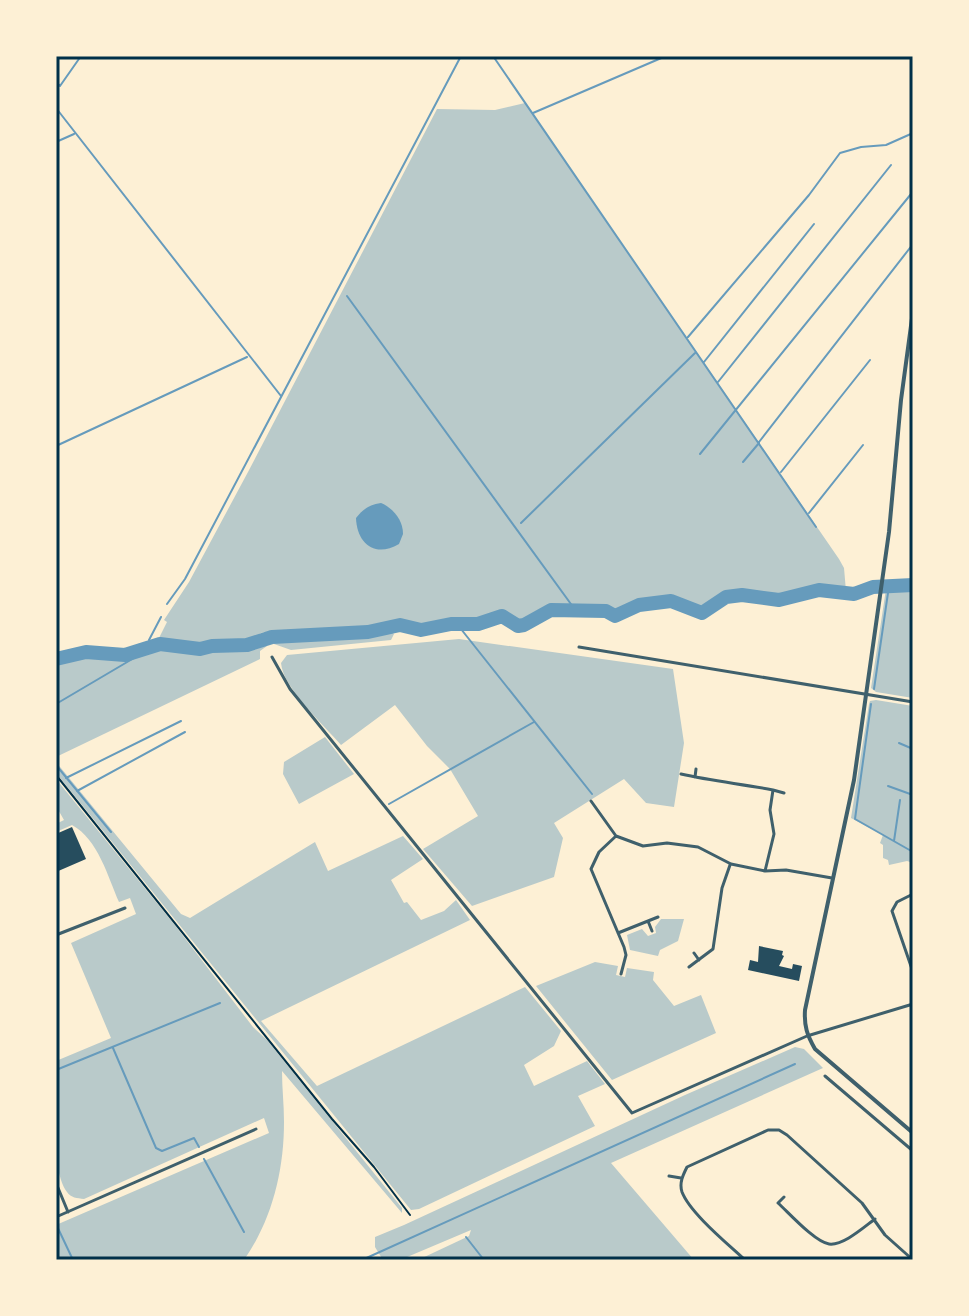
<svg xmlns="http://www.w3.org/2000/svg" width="969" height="1316" font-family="'DM Sans',sans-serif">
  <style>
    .green { fill: #b9caca }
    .water { fill: #669bbc }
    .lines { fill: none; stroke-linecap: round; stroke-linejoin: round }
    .stream { stroke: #669bbc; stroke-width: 2 }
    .river { stroke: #669bbc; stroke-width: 14 }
    .building { fill: #264d5e }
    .path { stroke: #003049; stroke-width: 2 }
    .minor { stroke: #3f606c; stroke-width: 3 }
    .tertiary { stroke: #3f606c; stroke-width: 4 }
    .neatline { fill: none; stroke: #003049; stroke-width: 3 }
  </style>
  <rect width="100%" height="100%" fill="#fdf0d5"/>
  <path class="green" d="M525 103 839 559 844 568 846 591 816 588 779 597 744 593 726 595 701 610C688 609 680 597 667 598 649 598 624 612 613 612 576 610 557 599 524 623L504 614 479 621 423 627 399 623 369 631 293 634 271 631 261 633 243 643 219 642 200 647 158 640 167 622 164 620 189 582 248 472 437 109 495 110Z
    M913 588V698L876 692 871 688 886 589Z
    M391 631 394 634 391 640 291 650 274 644 273 640 372 635Z
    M459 639 673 669 684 743 674 807 646 803 624 779 554 823 563 838 554 877 472 906 423 849 478 816 450 769 427 746 395 705 341 745C324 725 283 688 281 663L287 655Z
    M266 642 267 646 260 651V659L56 757V662L85 656 133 657 165 646 194 651 223 647 241 649Z
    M876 700 913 706V863L907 861 889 865 888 860 883 858V845L880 843 883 835 851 818 869 704 870 701Z
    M325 737 354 774 299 804 283 774 284 762Z
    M56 762 181 914 190 918 315 842 328 871 403 836 423 859 391 880 404 903 407 902 421 920 444 911 456 900 470 920 261 1021 317 1086 525 987 561 1031 554 1046 524 1065 534 1086 587 1061 605 1084 578 1096 595 1126 419 1209 411 1210 56 773Z
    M56 779 174 924 253 1027 267 1040 402 1208V1213L282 1071C282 1088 284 1105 284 1122 284 1171 272 1220 244 1260H56V1225L269 1133 264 1118 84 1199C77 1198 71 1198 67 1192 49 1168 56 1093 56 1061L111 1038 71 943 136 914 130 898 119 902C108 877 98 839 72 825L56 832V824L64 820 56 806Z
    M661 919H684L678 941 660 950 658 956 630 950 627 935 642 929 648 936 656 933 655 927Z
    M595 962 618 966 616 975 625 977 627 968 654 972 653 980 674 1006 701 995 716 1033 612 1080 536 986Z
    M795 1047 804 1049 823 1068 611 1163 694 1260H418L469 1236 471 1230 400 1260H383L375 1247V1237L404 1225 685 1095Z"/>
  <path class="water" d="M381 503C393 508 403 520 403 534L399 544C375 558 357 544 356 518 363 509 369 505 381 503Z"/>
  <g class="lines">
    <path class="stream" d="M493 56 816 527
      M56 82 60 86 81 56
      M56 108 281 396
      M533 113 666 56
      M56 142 74 134
      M347 296 576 611
      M688 337 809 195 840 153 861 147 886 145 913 133
      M704 362 814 224
      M718 382 891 165
      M759 442 913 244
      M56 446 247 357
      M700 454 911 194
      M743 462 759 443
      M781 472 870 360
      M809 513 863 445
      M521 523 695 353
      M167 604 185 579 461 56
      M457 624 592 794
      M149 640 161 617
      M874 689 889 586
      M56 704 134 658
      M871 704 855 819 913 852
      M899 743 913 749
      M56 765 111 832
      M66 778 181 721
      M888 786 913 795
      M77 791 185 732
      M389 804 534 722
      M894 841 900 800
      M113 1048 156 1148 162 1151 194 1138 199 1147
      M56 1070 220 1003
      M204 1159 244 1232
      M56 1224 73 1260
      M466 1237 484 1260
      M362 1260 795 1064"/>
    <path class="river" d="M56 659 86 652 125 655 160 644 200 649 212 646 247 645 272 637 368 632 400 625 421 630 451 624H478L502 616 518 626 524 625 551 610 606 611 615 616 639 605 671 601 702 613 726 597 742 595 779 600 819 590 854 594 873 587 913 585"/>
  </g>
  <path class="building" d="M72 827 86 859 56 872V834Z
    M759 946 783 951 782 955 784 956 779 966 792 969 793 964 802 966 799 981 748 970 750 960 758 962Z"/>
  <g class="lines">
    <path class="path" d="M56 775 332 1119 374 1167 410 1215"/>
    <path class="minor" d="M579 647 913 702
      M272 657 290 689 632 1113 807 1036 913 1004
      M681 774C712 781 742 784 773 790L770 810 774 834 765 871
      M695 777 696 769
      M773 790 784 793
      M591 801 616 836 643 846 667 843 698 847 731 864 765 871 786 870 832 878
      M616 836 599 852 591 869 624 947 626 955 621 974
      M911 895 897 902 892 911 913 972
      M648 921 652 931
      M618 933 658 917
      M56 935 125 908
      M694 953 699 960
      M689 967 713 949 722 888 730 865
      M825 1076 913 1151
      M669 1176 681 1178
      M56 1183 68 1212
      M784 1197 778 1203C789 1213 815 1242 829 1244 843 1246 864 1227 875 1219
      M56 1217 256 1129
      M745 1260C728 1244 690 1213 682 1192 679 1183 683 1175 687 1167L768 1130H779L787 1135 862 1203 885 1235 913 1260"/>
    <path class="tertiary" d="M913 311 901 400 889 532 854 780 805 1010C804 1026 807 1035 815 1049L913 1133"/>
  </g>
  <rect width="969" height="1316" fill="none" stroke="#fdf0d5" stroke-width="116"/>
  <rect x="58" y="58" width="853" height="1200" class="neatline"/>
</svg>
